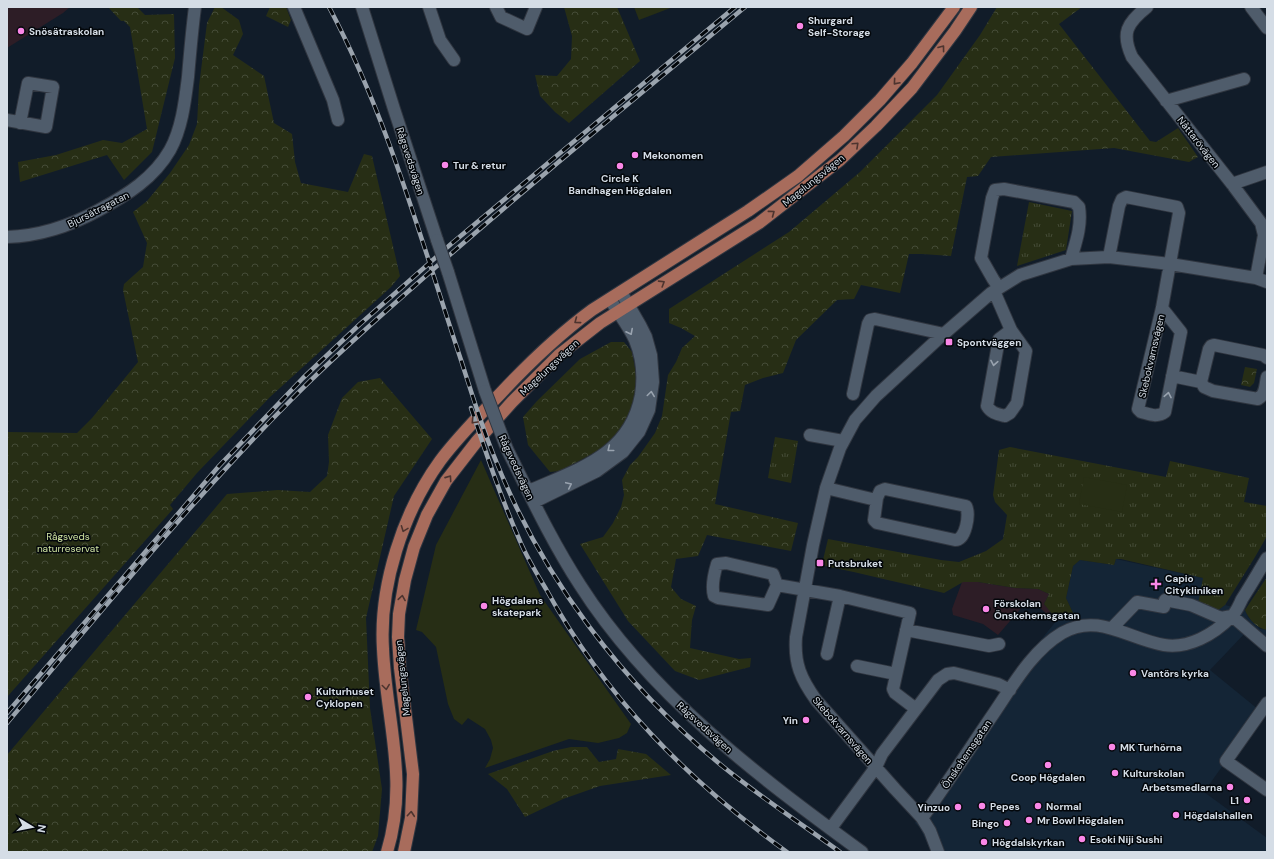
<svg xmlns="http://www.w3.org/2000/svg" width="1274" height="859" font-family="'DM Sans',sans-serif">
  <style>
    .built { fill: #142536 }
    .education { fill: #2d1d26 }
    .grass { fill: url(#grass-tufts) }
    .forest { fill: url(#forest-crowns) }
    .pitch { fill: #272e15 }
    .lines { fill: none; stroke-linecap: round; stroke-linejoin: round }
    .minor-casing { stroke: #303640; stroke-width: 14 }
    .major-casing { stroke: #303640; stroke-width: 14 }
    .minor { stroke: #4f5c6b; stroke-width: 12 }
    .major { stroke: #a86c5c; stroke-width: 12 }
    .rail-casing { stroke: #9aa3ad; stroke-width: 4.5 }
    .rail { stroke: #03070b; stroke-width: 3; stroke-dasharray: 9; stroke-linecap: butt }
    .minor-bridge-casing { stroke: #303640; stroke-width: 14; stroke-linecap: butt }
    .minor-bridge { stroke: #4f5c6b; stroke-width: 12 }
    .oneway { stroke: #4d342f }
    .oneway2 { stroke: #99a3af }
    .poi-dot { fill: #fa87e7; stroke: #03070b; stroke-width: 1.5 }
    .labels { text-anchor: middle; stroke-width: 3; stroke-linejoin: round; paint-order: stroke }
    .poi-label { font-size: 10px; font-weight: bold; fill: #d5dde6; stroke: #03070b; text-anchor: start }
    .street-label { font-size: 10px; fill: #d5dde6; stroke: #03070b }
    .park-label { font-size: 10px; fill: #d0e4a2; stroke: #03070b }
  </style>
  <defs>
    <pattern id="grass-tufts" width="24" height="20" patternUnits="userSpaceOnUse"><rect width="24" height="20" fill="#272e15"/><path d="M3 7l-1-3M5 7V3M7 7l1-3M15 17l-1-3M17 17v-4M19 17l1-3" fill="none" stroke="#454c37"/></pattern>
    <pattern id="forest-crowns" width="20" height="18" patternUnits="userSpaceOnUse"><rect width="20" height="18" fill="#272e15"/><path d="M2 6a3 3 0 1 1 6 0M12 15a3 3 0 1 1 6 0" fill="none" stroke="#454c37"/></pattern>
  </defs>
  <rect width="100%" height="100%" fill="#111c29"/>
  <path class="built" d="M1116 559 1203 578 1217 611 1225 605 1245 610 1248 617 1260 629 1267 630V645L1247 631 1210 670 1259 710 1226 761 1204 792 1267 838V852H931L920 828 915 823 1014 673 1057 620 1074 615 1066 598 1073 566 1080 560 1114 565Z"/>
  <path class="education" d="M7 7H70L63 13 7 48Z
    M962 582H978L1015 588 1038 589 1049 594 1044 604 1051 612 1047 614 1029 599 998 635 983 624 953 615 952 609Z"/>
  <path class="grass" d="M1029 202 1072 211 1066 250 1017 266Z
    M775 437 798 441 791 483 768 478Z
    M1010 447 1166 477 1170 461 1249 478 1244 502 1267 506V536L1255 557 1225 605 1217 611 1198 604 1203 578 1121 559H1116L1114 565 1080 560 1073 566 1066 598 1074 615 1057 620 1044 604 1049 594 1038 589 1015 588 978 582H963L944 593C904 584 865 574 825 566L823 560 828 539 941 560 959 562 986 551 1003 539 1007 515 995 502 993 495 999 450Z"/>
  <path class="forest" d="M108 7H137L145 15 174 14 175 58 152 152 124 180 107 155 20 182 18 162 56 155 103 140 122 143 147 129 130 27 124 21H121Z
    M215 7H221L239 20 243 34 233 55 264 76 274 123 292 134 295 162 301 183 348 192 364 154 372 156 400 276 391 287 270 397 197 473 170 505 173 509 7 697V432L77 433 92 418 138 362 123 290 124 284 143 267 147 243 133 212 147 201 170 173 189 145 197 124 199 86 207 23Z
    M270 7H286L291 20 288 27 266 16Z
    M564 7H617L640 61 569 123 555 112 540 96 535 75 557 76 571 59 572 36Z
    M997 7H1082L1059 24 1150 141 1156 142 1178 128 1198 157 1189 162 1114 148 991 157 978 176 967 177 951 256 922 254H909L900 293 861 285 854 299 837 300 796 340 783 373 763 378 745 385 740 411 731 412 715 504 798 523 791 551 707 535 698 556 676 559 671 587 681 599 696 606 692 620 690 648 739 659 751 658 750 667 699 680 675 671 628 621 580 544 603 537 613 523 621 507 624 495 622 480 630 465 638 457 655 433 662 416 668 375 676 362 682 348 695 336 681 328 669 323V309L789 232 860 172 937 95 980 35Z
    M611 342H624L632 352 636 374V393L631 412 620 430 607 446 560 471 550 472 528 445 523 417 537 401 580 359Z
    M1245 367 1257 369 1254 383 1250 387 1241 385Z
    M380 378 432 439 394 496 366 618 370 708 382 789 378 836 372 852H7V755L227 494 278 490 310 492 327 476 329 462 328 435 342 398 358 382Z
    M1267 577V630C1257 628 1249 620 1245 610Z
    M571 747H587L599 762 616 759 618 749 646 754 671 775 600 786 563 799 525 817 507 789 488 774 553 751Z"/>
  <path class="pitch" d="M634 7H673L639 20Z
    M481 460 540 595 631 724 627 733 619 738 598 743 569 739 485 768 490 759 493 748 491 740 485 729 468 718 462 725 454 719 448 704 436 647 422 632 416 630 436 545Z
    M1084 477 1127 485 1122 512 1079 504Z"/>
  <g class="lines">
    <g class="minor-casing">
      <path id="minor" d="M294 7 333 100 338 120
        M362 7 394 109 437 240
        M429 7 440 40 454 60
        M496 7 501 17 527 29 536 7
        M1147 7C1127 23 1121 33 1132 57L1232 184 1261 223 1264 235 1256 278
        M1251 7 1267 28
        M1166 101 1244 79
        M7 120 46 127 53 87 28 83 20 123
        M1232 184 1267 172
        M7 237C41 236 70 226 99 210 127 195 154 178 170 150 182 128 185 101 188 77 190 53 192 30 195 7
        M1109 257 1119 206 1122 199 1126 197 1177 207 1179 213 1162 308 1138 409 1141 412C1149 414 1157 418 1165 412L1181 332 1162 308
        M448 272 485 391
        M999 288 993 279 981 258 992 198 995 190 1004 189 1074 202 1079 207C1082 225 1076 242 1071 259
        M994 291 1011 330 1026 351 1017 403 1010 413 1005 416C997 414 991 413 987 406L999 339 1011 330
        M1267 358 1263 355 1214 345 1211 346 1209 349 1201 382 1204 387 1213 391 1258 399C1266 394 1265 385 1267 377
        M1172 376 1201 382
        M853 394 868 324 870 320 875 319 944 334
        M810 435 843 441
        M507 449C530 495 552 542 580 585 650 695 758 776 862 852
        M826 488 876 500
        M885 489 966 506C970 514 966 540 955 540L877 523 874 520 877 498 880 491Z
        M529 491C578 469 630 455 641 395 644 376 642 357 635 340 628 325 618 313 610 299
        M534 502 597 471 623 452 639 432 649 410 653 382 651 355 646 337 640 325 621 292
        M777 585 768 605 718 598 714 596C711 586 714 574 717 564L726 563 773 574 777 585 840 596 910 613 893 689 895 693 916 709
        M1112 628 1137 602 1164 607 1165 600 1191 605 1221 618 1232 616 1267 646
        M906 630 989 646 999 644
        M827 654 840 596
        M857 666 896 674
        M1267 703 1226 761 1267 790
        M922 818C947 784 970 748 994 713 1013 685 1032 651 1062 633 1098 612 1128 639 1164 645 1189 649 1214 634 1231 617 1236 613 1239 605 1242 599 1251 585 1259 571 1267 558
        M831 828 876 767 882 754 938 680 947 674 954 673 998 684 1010 690
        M938 852 930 831 922 818 895 789 816 700C801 679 794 664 796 637L813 545 826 488 840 448 855 420 876 396 938 339 991 293 1020 275 1071 259 1109 257 1170 264 1256 278 1267 282"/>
    </g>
    <g class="major-casing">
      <path id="major" d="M387 852C409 780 386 720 383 649 379 586 403 512 440 461 458 437 479 416 500 394 528 364 558 335 592 310L748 211 798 176 844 136 880 100 912 63 954 7
        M404 852 411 818 413 774 400 668 398 637 399 614 405 580 414 547 427 515 446 481 477 441 512 402 559 355 600 323 759 223 840 160 876 126 912 88 955 31 971 7"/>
    </g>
    <use href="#minor" class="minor"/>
    <use href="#major" class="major"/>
    <g class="rail-casing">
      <path id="rail" d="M329 7C388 118 421 240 461 360 472 394 482 428 496 461 543 579 623 684 721 765 759 796 800 823 840 852
        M471 408C486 453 501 498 520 541 527 558 537 574 546 589 605 697 688 781 787 852
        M7 713 219 466 303 378 359 325 451 244 735 7
        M7 723C99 614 190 502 291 400 332 358 376 320 420 281 526 187 636 98 745 7"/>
    </g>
    <use href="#rail" class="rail"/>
    <g class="minor-bridge-casing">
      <path id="minor-bridge" d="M437 240 448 272
        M485 391 507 449"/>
    </g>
    <use href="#minor-bridge" class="minor-bridge"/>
  </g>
  <defs><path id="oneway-chevron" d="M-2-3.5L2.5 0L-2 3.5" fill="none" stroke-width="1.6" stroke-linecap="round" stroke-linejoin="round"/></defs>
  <g class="oneway">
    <use href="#oneway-chevron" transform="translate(942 48) rotate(-53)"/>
    <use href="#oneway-chevron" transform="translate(896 82) rotate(131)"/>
    <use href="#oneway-chevron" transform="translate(856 145) rotate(-43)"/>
    <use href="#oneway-chevron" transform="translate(772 213) rotate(-37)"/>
    <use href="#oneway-chevron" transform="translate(662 283) rotate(-32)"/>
    <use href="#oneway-chevron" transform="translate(577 321) rotate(143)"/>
    <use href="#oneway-chevron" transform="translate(474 421) rotate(133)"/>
    <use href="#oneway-chevron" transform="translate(449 478) rotate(-55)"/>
    <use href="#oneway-chevron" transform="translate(404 529) rotate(111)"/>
    <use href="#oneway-chevron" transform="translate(402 598) rotate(-81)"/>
    <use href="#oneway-chevron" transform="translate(386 687) rotate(82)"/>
    <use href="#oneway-chevron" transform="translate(411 814) rotate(-85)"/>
  </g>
  <g class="oneway2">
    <use href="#oneway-chevron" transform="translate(630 332) rotate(63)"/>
    <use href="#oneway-chevron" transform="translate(994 363) rotate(100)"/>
    <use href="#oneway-chevron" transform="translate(651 394) rotate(-82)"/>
    <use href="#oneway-chevron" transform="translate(1168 395) rotate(-79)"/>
    <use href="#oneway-chevron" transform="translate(610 449) rotate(141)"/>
    <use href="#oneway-chevron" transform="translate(569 485) rotate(-25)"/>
  </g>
  <g class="poi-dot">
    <circle cx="800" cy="26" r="4"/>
    <circle cx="21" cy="31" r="4"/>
    <circle cx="635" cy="155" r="4"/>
    <circle cx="445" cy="165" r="4"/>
    <circle cx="620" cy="166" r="4"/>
    <rect x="945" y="338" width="8" height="8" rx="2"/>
    <rect x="816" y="559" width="8" height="8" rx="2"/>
    <path d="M1154 578h4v4h4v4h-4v4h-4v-4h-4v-4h4z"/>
    <circle cx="484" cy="606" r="4"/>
    <circle cx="986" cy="609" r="4"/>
    <circle cx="1133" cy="673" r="4"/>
    <circle cx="308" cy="697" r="4"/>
    <circle cx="806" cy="720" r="4"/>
    <circle cx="1112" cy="747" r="4"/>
    <circle cx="1048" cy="765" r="4"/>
    <circle cx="1115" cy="773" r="4"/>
    <circle cx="1230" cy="787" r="4"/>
    <circle cx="1247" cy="800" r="4"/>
    <circle cx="982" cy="806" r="4"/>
    <circle cx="1038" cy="806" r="4"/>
    <circle cx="958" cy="807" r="4"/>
    <circle cx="1176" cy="815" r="4"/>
    <circle cx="1029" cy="820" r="4"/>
    <circle cx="1007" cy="823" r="4"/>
    <circle cx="1082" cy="839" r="4"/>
    <circle cx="984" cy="842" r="4"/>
  </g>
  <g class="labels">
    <g class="poi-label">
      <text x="808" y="24">Shurgard<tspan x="808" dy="12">Self-Storage</tspan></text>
      <text x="29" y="35">Snösätraskolan</text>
      <text x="643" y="159">Mekonomen</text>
      <text x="453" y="169">Tur &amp; retur</text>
      <text x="620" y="182" text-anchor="middle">Circle K<tspan x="620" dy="12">Bandhagen Högdalen</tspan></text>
      <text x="957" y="346">Spontväggen</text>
      <text x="828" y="567">Putsbruket</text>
      <text x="1165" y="582">Capio<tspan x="1165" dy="12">Citykliniken</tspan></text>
      <text x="492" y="604">Högdalens<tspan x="492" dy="12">skatepark</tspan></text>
      <text x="994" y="607">Förskolan<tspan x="994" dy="12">Önskehemsgatan</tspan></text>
      <text x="1141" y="677">Vantörs kyrka</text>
      <text x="316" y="695">Kulturhuset<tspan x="316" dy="12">Cyklopen</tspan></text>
      <text x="798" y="724" text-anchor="end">Yin</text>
      <text x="1120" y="751">MK Turhörna</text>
      <text x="1123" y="777">Kulturskolan</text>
      <text x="1048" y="781" text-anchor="middle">Coop Högdalen</text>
      <text x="1222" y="791" text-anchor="end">Arbetsmedlarna</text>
      <text x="1239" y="804" text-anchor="end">L1</text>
      <text x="990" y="810">Pepes</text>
      <text x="1046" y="810">Normal</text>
      <text x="950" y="811" text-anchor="end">Yinzuo</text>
      <text x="1184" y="819">Högdalshallen</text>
      <text x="1037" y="824">Mr Bowl Högdalen</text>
      <text x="999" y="827" text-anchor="end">Bingo</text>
      <text x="1090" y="843">Esoki Niji Sushi</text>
      <text x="992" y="846">Högdalskyrkan</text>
    </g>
    <g class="street-label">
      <text transform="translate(1199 142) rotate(52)" y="4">Nåttarövägen</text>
      <text transform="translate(411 161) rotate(72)" y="4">Rågsvedsvägen</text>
      <text transform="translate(813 180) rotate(-39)" y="4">Magelungsvägen</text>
      <text transform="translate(98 209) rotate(-27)" y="4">Bjursätragatan</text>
      <text transform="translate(1151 356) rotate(-77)" y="4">Skebokvarnsvägen</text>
      <text transform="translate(549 367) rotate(-43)" y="4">Magelungsvägen</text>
      <text transform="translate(517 467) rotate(65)" y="4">Rågsvedsvägen</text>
      <text transform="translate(402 678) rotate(-96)" y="4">Magelungsvägen</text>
      <text transform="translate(705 727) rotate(42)" y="4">Rågsvedsvägen</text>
      <text transform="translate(843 730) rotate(49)" y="4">Skebokvarnsvägen</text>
      <text transform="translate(966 754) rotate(-56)" y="4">Önskehemsgatan</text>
    </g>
    <g class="park-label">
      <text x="68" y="540">Rågsveds<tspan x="68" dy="12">naturreservat</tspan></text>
    </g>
  </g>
  <rect width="1274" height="859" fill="none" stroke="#d5dde6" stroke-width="16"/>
  <g transform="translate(32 827) rotate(100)" stroke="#03070b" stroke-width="3" paint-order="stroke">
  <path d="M0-3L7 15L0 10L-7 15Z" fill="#d5dde6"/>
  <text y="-6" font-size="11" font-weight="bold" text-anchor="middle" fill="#d5dde6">N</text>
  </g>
</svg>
